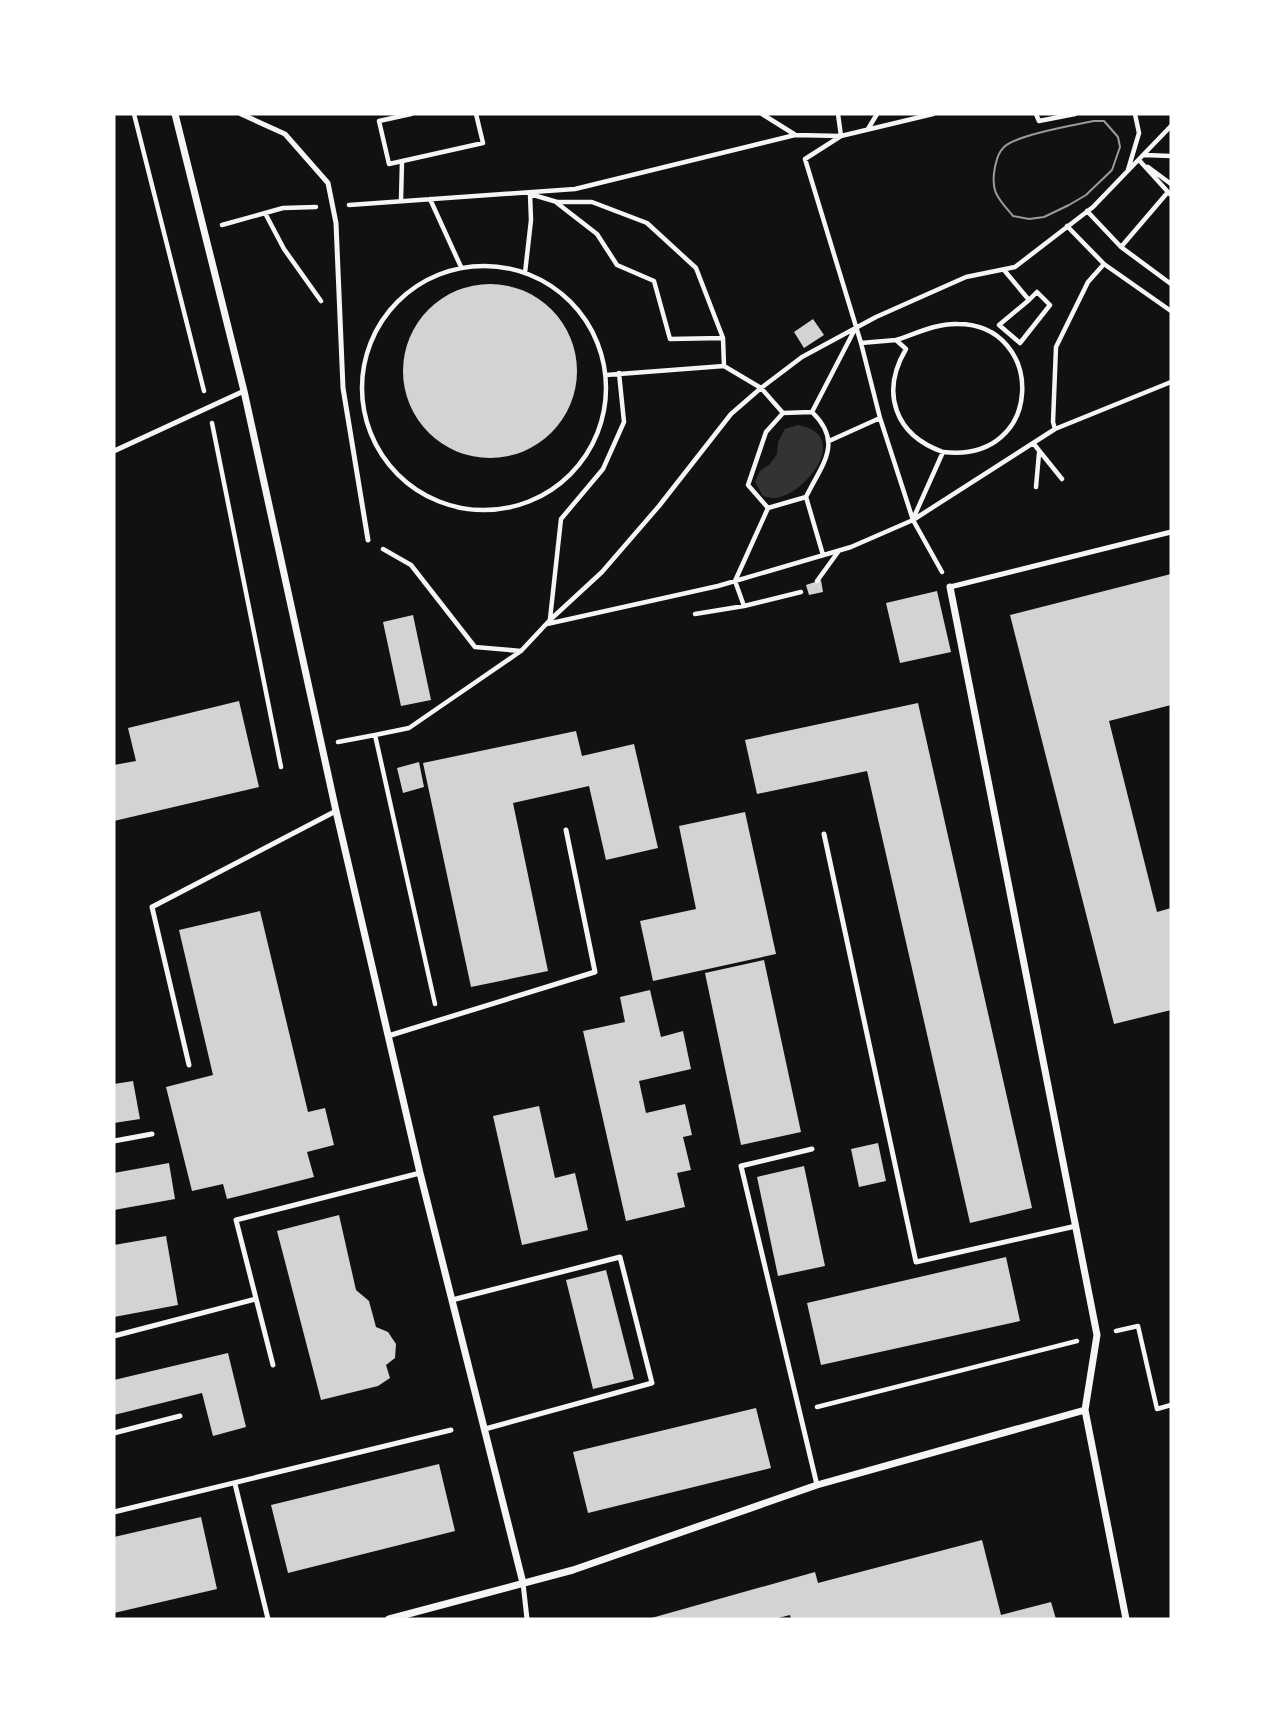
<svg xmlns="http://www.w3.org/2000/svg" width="1285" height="1733" font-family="Overpass,sans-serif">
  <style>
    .water { fill: #333 }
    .building { fill: #d3d3d3 }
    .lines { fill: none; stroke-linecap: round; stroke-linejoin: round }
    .path { stroke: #f5f5f5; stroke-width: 4.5 }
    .service { stroke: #f5f5f5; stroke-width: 5 }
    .minor { stroke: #f5f5f5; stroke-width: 7 }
    .tram { stroke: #9a9a9a; stroke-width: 2 }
  </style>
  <rect width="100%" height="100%" fill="#111"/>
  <path class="water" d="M798 425C854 435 803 497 774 498 771 498 767 497 763 496L755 482 760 471 770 464 777 454 778 442 785 429Z"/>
  <path class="building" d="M403 371a87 87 0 1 1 174 0a87 87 0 1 1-174 0Z
    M813 319 824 335 804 348 794 332Z
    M1171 574V705L1109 721 1157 912 1171 908V1010L1114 1024 1010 615Z
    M821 580 823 592 809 595 806 585Z
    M937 591 951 652 900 663 886 603Z
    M413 615 431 700 401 706 383 622Z
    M239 701 259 787 114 821V765L136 761 128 728Z
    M918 703 1032 1208 970 1223 867 771 757 794 745 740Z
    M576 731 582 756 634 744 658 848 606 860 589 786 513 803 548 971 471 987 423 763Z
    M419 762 424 787 403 793 397 768Z
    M745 812 776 954 653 981 640 921 696 909 679 826Z
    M260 911 308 1112 325 1108 334 1145 307 1152 314 1177 227 1199 223 1184 192 1191 166 1087 213 1075 179 930Z
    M764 960 801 1132 741 1145 705 973Z
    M650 990 661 1037 683 1031 691 1069 639 1081 646 1113 685 1104 692 1135 683 1137 691 1170 677 1173 685 1207 626 1221 583 1031 625 1022 620 997Z
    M133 1081 140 1119 114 1123V1084Z
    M539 1106 555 1178 575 1173 588 1230 522 1245 493 1116Z
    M878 1143 886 1181 859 1187 851 1149Z
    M169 1163 175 1199 114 1210V1173Z
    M804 1166 825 1266 778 1276 757 1177Z
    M339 1215 356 1290 369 1301 376 1327 388 1332 396 1344 395 1358 386 1365 390 1378 378 1386 321 1400 277 1231Z
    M166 1236 178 1305 114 1317V1245Z
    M1006 1257 1020 1321 821 1365 807 1303Z
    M606 1270 634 1379 593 1389 566 1280Z
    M228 1353 246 1427 213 1436 202 1393 114 1415V1380Z
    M756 1408 771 1468 588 1513 573 1452Z
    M439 1464 455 1531 288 1573 271 1505Z
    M201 1517 217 1589 114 1613V1537Z
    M982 1540 1001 1615 1051 1602 1056 1619H791L790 1615 774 1619H648L815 1572 818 1583Z"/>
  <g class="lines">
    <path class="path" d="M134 114 204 391
      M411 114 379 121 389 164 483 143 476 114
      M762 114 794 134
      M838 114 841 136 805 159 861 343 880 418
      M1036 114 1039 121 1075 114
      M868 129 877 114
      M1144 155 1171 156
      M1139 160 1168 192
      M1148 167 1171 184
      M1128 170 1139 133 1135 114
      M1171 195 1168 192 1121 247 1171 284
      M430 199 461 267
      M401 200 402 161
      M557 203 597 234 617 265 654 281 670 339 723 338
      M349 205 575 189 795 135 841 136 933 114
      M1087 211 1121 247
      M265 213 284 249 321 301
      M222 225 283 208 316 207
      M1067 226 1104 264 1171 311
      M362 388a122 122 0 1 1 244 0a122 122 0 1 1-244 0Z
      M1004 270 1029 300 1037 292 1050 305 1020 343 999 325 1029 300
      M525 273 531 220 530 194 557 202H592L647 223 696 268 723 338 724 366 761 388 783 413 812 412C844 443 822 464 806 497L768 508 748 485 766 432 783 413
      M861 343 896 340
      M606 375 724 366
      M812 412 855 329
      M212 423 281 767
      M1055 429 1053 422 1056 347 1088 282 1104 264
      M829 441 880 418 913 520 942 572
      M1033 443 1062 479
      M1036 487 1039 453
      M806 497 823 555
      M913 519 943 452C1046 464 1046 324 958 324 937 323 915 334 896 340L906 349C880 393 895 435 943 452
      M383 549 411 565 475 647 521 651
      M817 581 838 552
      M744 606 735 581 768 508
      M695 614 744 606 801 592
      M550 619 561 519 603 469 624 422 619 373
      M547 624 718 586 851 547 913 520 1055 429 1171 382
      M338 742 375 735
      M435 1004 375 735 409 728 521 651 550 620 602 572 659 506 731 414 761 388 802 357 876 317 966 277 1015 267 1093 207 1171 126
      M1116 1331 1138 1326 1157 1409 1171 1405
      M817 1407 1077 1341"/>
    <path class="service" d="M241 114 285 134 328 183 336 223 343 388 368 540
      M114 451 244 391
      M950 587 1171 532
      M824 834 916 1262 1076 1226
      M388 1036 595 972 566 830
      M189 1065 152 907 336 811
      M114 1141 152 1134
      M812 1149 741 1166 817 1485
      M452 1300 620 1257 652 1383 485 1429
      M114 1336 256 1299
      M273 1365 236 1220 420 1173
      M114 1433 180 1416
      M235 1484 268 1619
      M114 1512 451 1430
      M523 1583 527 1619"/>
    <path class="minor" d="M175 114 244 391 336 811 420 1173 523 1583
      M950 587 1097 1335 1085 1410 1126 1619
      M389 1619 573 1570 817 1485 1085 1410"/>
    <path class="tram" d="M1094 121H1104L1118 137 1120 147 1112 170 1086 195 1069 205 1044 217 1029 219 1013 216C998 198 990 192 995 167 997 159 998 153 1004 147 1016 135 1075 125 1094 121Z"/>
  </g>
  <rect width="1285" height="1733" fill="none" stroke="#ffffff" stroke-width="231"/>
</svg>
